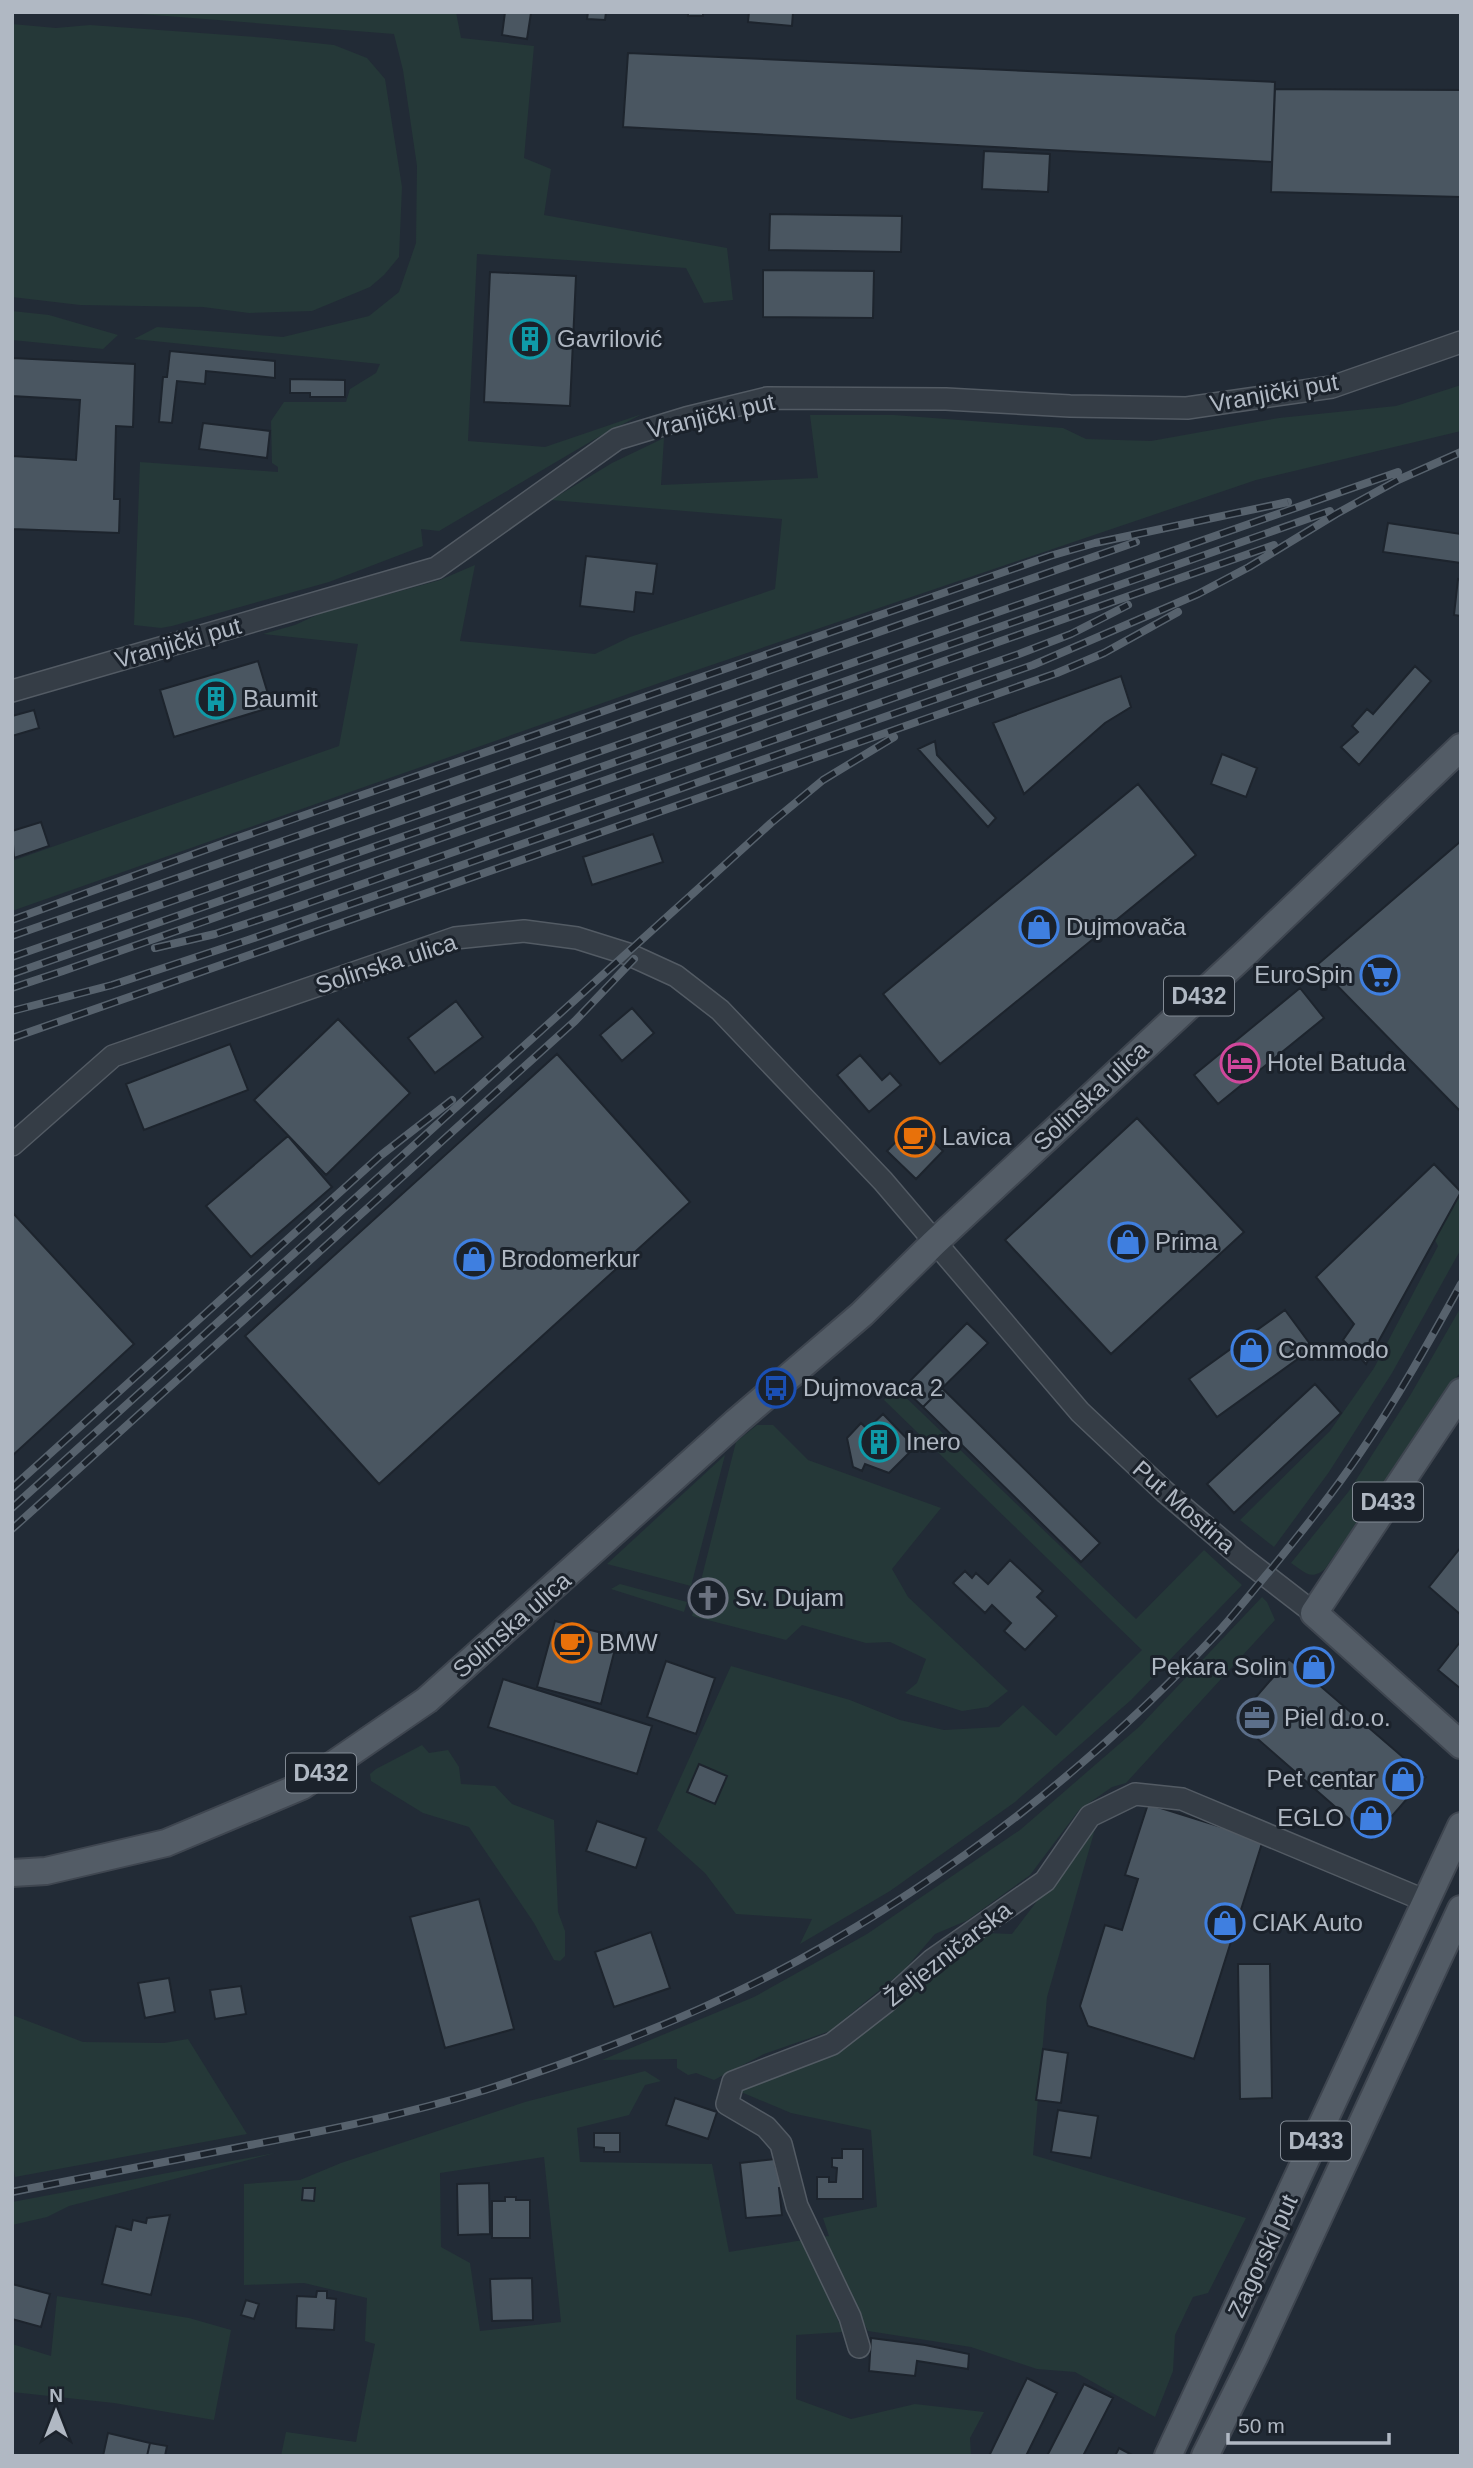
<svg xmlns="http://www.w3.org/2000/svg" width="1473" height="2468" font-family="Arial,sans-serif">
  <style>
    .green { fill: #253838; fill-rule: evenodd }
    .building { fill: #4a5661; stroke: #1d242d; stroke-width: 2 }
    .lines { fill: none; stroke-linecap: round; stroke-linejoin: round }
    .minor-casing { stroke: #535b64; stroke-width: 24 }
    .major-casing { stroke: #3f4650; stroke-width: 30 }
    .minor { stroke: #353d46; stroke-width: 21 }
    .major { stroke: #535c66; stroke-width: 26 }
    .rail-casing { stroke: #57626d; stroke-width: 8 }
    .rail { stroke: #1b222b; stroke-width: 5; stroke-dasharray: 16; stroke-linecap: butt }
    .labels { text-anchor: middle; stroke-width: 6; stroke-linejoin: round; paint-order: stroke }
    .shield { fill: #1b222b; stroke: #838b95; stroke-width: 2 }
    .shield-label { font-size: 23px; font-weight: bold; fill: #b0b8c3 }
    .poi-label { font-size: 24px; fill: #b0b8c3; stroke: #1b222b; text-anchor: start }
    .street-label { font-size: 24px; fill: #b0b8c3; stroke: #1b222b }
  </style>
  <rect width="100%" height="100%" fill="#222b36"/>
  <path class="green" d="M115 12H456L461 38 534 46 524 158 551 169 544 215 727 248 733 300 704 303 686 268 477 254 468 441 545 447 642 414 595 439 439 531 421 529 423 546 329 582 172 626 161 628 134 625 140 462 278 472V467L272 463 271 421 284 402H346L350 389 376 373 380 364 134 339 157 327 283 337 369 316 399 292 416 243 417 166 403 70 394 34Z
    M12 24 56 28 90 25 268 38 334 45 367 58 385 79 402 187 399 257 384 275 370 287 312 311 249 313 203 307 80 305 12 297Z
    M12 311 49 315 118 335 103 349 12 340Z
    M1461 385V431L1256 480 685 674 12 911V861L339 746 358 644 263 634 295 625 321 613 440 580 475 565 460 641 595 654 630 637 775 589 782 519 551 500 612 463 664 438 661 485 818 478 810 415H894L1063 428 1086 439 1151 441 1279 418 1396 406Z
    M1461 1188V1249L1392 1373 1329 1472 1274 1547 1240 1520 1330 1431 1374 1368 1438 1246 1433 1236Z
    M1461 1307V1371L1325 1569C1310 1581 1305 1572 1291 1563L1349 1491 1411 1394Z
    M895 1387 1136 1619 1204 1550 1242 1585 1131 1700 1015 1802 890 1891 800 1944 812 1919 736 1914 705 1873 657 1830 731 1666 850 1700 900 1720 944 1730 999 1727 1023 1705 1056 1736 1142 1650 884 1400Z
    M757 1425H773L808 1460 941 1508 892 1569 908 1597 1008 1691 988 1707 962 1711 905 1693 917 1683 926 1659 890 1642 866 1643 802 1625 786 1640 692 1616 736 1442Z
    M725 1455 691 1586 607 1564Z
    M620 1584 687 1602 684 1612 611 1589Z
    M1262 1597 1267 1602 1275 1620 1126 1783 1112 1787 1079 1810 1030 1875 966 1921 935 1934 905 1969 830 2031 764 2054 714 2080 696 2073 688 2075 677 2068V2059L602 2060 754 1997 867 1934 1020 1830 1140 1726Z
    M422 1745 429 1753 448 1750 459 1767 461 1784 495 1786 512 1804 554 1820 558 1912 565 1931V1956L560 1961 554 1960 534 1923 469 1827 423 1813 371 1781 370 1774 376 1769Z
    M1097 1822 1047 1997 1033 2155 1246 2218 1208 2293 1193 2297 1175 2335 1173 2371 1155 2417 1075 2372 1037 2369 971 2347 868 2331 820 2237 829 2236 823 2218 877 2207 871 2130 791 2113 741 2092 938 1966 985 1933 1012 1934Z
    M12 2015 83 2042 164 2043 188 2039 247 2134 15 2177 12 2160Z
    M645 2071 661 2081 645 2085 629 2115 577 2128 580 2162 712 2164 729 2252 803 2240 843 2332 796 2335V2399L851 2419 915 2404 984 2412 970 2438 971 2456H281L286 2432 356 2442 375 2344 365 2341 367 2298 304 2283 244 2285V2184L300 2180 341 2163 525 2102ZM544 2157 561 2322 480 2331 470 2263 441 2247 440 2173Z
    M275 2153 69 2206 47 2217 12 2225V2202Z
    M57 2296 189 2318 231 2330 214 2420 114 2403 12 2392V2344L51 2356Z"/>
  <path class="building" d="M505 12 531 13 527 39 502 35Z
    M588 12H606L605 20 587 19Z
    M688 12H703V16H688Z
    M749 12H793L792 26 748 22Z
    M628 53 1275 82 1272 162 623 127Z
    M1275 89 1461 90V197L1271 192Z
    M984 151 1050 154 1048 192 982 189Z
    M770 214 902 216 901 252 769 250Z
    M763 270 874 271 873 318 763 317Z
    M490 272 576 276 570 406 484 402Z
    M170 351 275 361V378L206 371 205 384 177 381 172 423 159 422 163 377H167Z
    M12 358 135 364 133 427 116 426 114 499H120L119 533 12 529V456L76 460 80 400 12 396Z
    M290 379 345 380V397H310V393H290Z
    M203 423 270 431 267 458 199 449Z
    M1388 523 1461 534V563L1383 552Z
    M586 556 657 564 653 594 636 592 634 612 580 606Z
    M1458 579 1461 580V616L1454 615Z
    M258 661 272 707 174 737 160 690Z
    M1415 666 1431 681 1359 765 1341 747 1358 732 1352 726 1367 709 1373 714Z
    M1121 676 1131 707 1105 723 1024 794 993 723Z
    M34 710 39 728 12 736V716Z
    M935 741 937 755 996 818 988 827 918 749Z
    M1222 754 1257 768 1246 797 1211 784Z
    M1138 784 1196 855 940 1064 883 994Z
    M41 822 49 846 14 858 12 831Z
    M653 834 663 862 592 885 583 857Z
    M1461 841V1110L1460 1111 1317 965Z
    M1300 988 1324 1018 1218 1104 1194 1075Z
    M456 1001 483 1037 435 1073 408 1038Z
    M632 1008 654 1033 622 1061 600 1035Z
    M338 1019 410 1093 326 1175 254 1100Z
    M230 1044 248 1090 144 1130 126 1084Z
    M557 1054 690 1202 379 1484 245 1336Z
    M860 1055 882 1080 890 1073 901 1085 869 1112 837 1075Z
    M1137 1118 1244 1232 1111 1354 1005 1240Z
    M914 1123 943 1151 916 1179 887 1151Z
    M288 1136 332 1187 251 1257 206 1206Z
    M1434 1164 1461 1192 1366 1364 1343 1340 1354 1324 1316 1277Z
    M12 1212 134 1344 12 1456Z
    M1285 1310 1313 1348 1217 1417 1189 1379Z
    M967 1323 988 1343 923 1407 903 1388Z
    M1315 1384 1341 1413 1234 1513 1207 1484Z
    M942 1388 1100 1543 1081 1562 923 1407Z
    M883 1414 915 1447 889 1473 865 1464 862 1471 853 1467 847 1438 861 1423 867 1429Z
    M1461 1547V1615L1429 1587Z
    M1010 1560 1043 1591 1037 1597 1057 1616 1025 1650 1004 1631 1011 1623 992 1605 985 1613 953 1583 965 1571 972 1578 976 1573 988 1584Z
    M700 1589 720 1594 717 1607 696 1602Z
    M555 1621 618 1637 601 1704 537 1687Z
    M1461 1641V1689L1438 1670Z
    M1289 1659 1426 1777 1372 1839 1236 1720Z
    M666 1661 715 1678 696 1734 647 1717Z
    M503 1679 652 1726 637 1774 488 1727Z
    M699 1764 727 1776 715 1804 687 1792Z
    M1148 1804 1263 1840 1194 2059 1088 2026 1080 2006 1105 1925 1122 1930 1138 1879 1125 1875Z
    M597 1821 646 1838 636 1868 586 1851Z
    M479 1899 514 2029 445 2048 410 1917Z
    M651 1932 670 1988 614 2007 595 1952Z
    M1238 1964H1270L1272 2098 1240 2099Z
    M169 1978 175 2012 145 2018 138 1983Z
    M241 1986 246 2014 215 2019 210 1990Z
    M1043 2049 1068 2053 1061 2103 1036 2100Z
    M675 2098 717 2112 708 2139 666 2125Z
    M1058 2110 1098 2116 1091 2158 1051 2152Z
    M594 2133H620V2152H604V2148L594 2147Z
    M842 2149H863V2199H817V2177H829V2182H836L837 2168 832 2167V2158H842Z
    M775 2159 776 2168 782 2167 784 2187 779 2188 782 2215 746 2218 740 2163Z
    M489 2183 490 2234 458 2235 457 2184Z
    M303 2188H315L314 2201 302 2200Z
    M505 2197H516V2200H530V2238H492V2201H505Z
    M170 2215 151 2295 102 2284 116 2226 131 2230 133 2220 146 2223 147 2218Z
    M532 2278 533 2320 492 2321 490 2279Z
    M12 2284 50 2294 41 2327 12 2319Z
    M317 2291H327V2298L336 2299 334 2330 296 2328 297 2296 316 2297Z
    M246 2300 259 2304 254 2319 241 2315Z
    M871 2338 925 2345 969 2354 968 2369 917 2361 915 2376 869 2371Z
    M1027 2378 1057 2393 1026 2456H989Z
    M1084 2384 1113 2398 1083 2456H1047Z
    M108 2433 150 2443 147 2456H103Z
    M150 2443 167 2446 165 2456H147Z
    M1119 2448 1134 2456H1115Z"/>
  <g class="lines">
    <g class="minor-casing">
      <path id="minor" d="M12 691 436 568 617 439 686 418 767 398 946 399 1070 406 1187 408 1332 387 1461 342
        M12 1145 113 1056 455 938 524 931 577 938 628 954 676 976 720 1010 883 1181 1080 1412 1165 1492 1239 1555 1314 1613
        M859 2347 850 2317 797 2206 781 2144 766 2127 727 2104 733 2082 832 2044 886 2002 932 1960 1045 1881 1090 1816 1135 1794 1182 1799 1426 1901"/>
    </g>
    <g class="major-casing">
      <path id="major" d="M1461 1392 1314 1613 1461 1745
        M12 1873 46 1871 166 1843 302 1786 427 1700 736 1422 862 1314 934 1243 1249 950 1461 747
        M1168 2456 1461 1826
        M1205 2456 1255 2355 1461 1909"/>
    </g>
    <use href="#minor" class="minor"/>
    <use href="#major" class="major"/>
    <g class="rail-casing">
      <path id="rail" d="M12 920 227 842 1050 556 1095 543 1288 502
        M12 936 1136 542
        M155 948 215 934 291 909 1019 654 1071 634 1128 605
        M12 957 1398 472
        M12 974 1330 511
        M12 988 63 971 1274 545
        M12 1011 112 985 248 940 1033 665 1198 594 1249 567 1336 514 1398 480 1461 452
        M12 1038 1057 673 1104 653 1178 612
        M12 1488 380 1156 452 1100
        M12 1508 771 823 823 780 894 737
        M12 1529 575 1021 634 959
        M12 2192C91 2176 171 2161 250 2145 329 2130 408 2114 485 2090 593 2055 700 2014 799 1960 956 1873 1100 1760 1221 1629 1239 1609 1255 1588 1273 1567 1303 1530 1333 1493 1360 1453 1397 1399 1429 1342 1461 1284"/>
    </g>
    <use href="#rail" class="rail"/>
  </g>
  <defs>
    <g id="building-ring" transform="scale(2.0125)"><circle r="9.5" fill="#1b222b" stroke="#0f9aa8" stroke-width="1.5"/><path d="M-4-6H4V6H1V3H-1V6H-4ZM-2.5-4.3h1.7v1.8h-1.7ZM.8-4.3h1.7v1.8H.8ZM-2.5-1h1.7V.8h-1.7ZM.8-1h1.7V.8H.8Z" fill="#0f9aa8"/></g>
    <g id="shop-ring" transform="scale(2.0125)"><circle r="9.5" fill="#1b222b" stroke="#3f7fe0" stroke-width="1.5"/><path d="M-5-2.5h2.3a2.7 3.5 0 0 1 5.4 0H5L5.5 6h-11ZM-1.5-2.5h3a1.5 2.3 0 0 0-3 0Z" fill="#3f7fe0"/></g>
    <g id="supermarket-ring" transform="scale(2.0125)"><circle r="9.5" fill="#1b222b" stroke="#3f7fe0" stroke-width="1.5"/><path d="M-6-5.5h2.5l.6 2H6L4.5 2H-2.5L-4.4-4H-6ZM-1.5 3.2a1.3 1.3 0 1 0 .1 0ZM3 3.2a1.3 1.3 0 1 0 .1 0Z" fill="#3f7fe0"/></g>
    <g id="hotel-ring" transform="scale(2.0125)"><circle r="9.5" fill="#1b222b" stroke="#d1479c" stroke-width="1.5"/><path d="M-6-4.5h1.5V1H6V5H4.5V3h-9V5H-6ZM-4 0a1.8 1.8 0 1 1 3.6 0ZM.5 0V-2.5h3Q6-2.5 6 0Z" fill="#d1479c"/></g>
    <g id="cafe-ring" transform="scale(2.0125)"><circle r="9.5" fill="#1b222b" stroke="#e8710a" stroke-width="1.5"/><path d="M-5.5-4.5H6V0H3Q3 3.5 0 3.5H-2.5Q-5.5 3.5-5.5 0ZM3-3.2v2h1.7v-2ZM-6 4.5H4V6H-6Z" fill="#e8710a"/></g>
    <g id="bus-ring" transform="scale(2.0125)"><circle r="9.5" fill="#1b222b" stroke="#1a4fb4" stroke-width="1.5"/><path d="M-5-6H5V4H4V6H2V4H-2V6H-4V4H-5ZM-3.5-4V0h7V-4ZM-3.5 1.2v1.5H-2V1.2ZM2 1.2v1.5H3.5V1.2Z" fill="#1a4fb4"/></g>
    <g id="church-ring" transform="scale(2.0125)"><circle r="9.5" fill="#1b222b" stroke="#6b7280" stroke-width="1.5"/><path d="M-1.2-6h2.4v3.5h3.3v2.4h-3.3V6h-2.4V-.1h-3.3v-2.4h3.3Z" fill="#6b7280"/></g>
    <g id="office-ring" transform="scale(2.0125)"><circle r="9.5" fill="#1b222b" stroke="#5c6f8a" stroke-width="1.5"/><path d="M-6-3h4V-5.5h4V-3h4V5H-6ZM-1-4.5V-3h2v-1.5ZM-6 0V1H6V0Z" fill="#5c6f8a"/></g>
  </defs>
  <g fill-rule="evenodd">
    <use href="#building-ring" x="530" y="339"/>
    <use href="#building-ring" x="216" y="699"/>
    <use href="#shop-ring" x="1039" y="927"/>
    <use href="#supermarket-ring" x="1380" y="975"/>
    <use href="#hotel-ring" x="1240" y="1063"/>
    <use href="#cafe-ring" x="915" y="1137"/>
    <use href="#shop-ring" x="1128" y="1242"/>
    <use href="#shop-ring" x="474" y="1259"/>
    <use href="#shop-ring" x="1251" y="1350"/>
    <use href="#bus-ring" x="776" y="1388"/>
    <use href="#building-ring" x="879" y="1442"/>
    <use href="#church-ring" x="708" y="1598"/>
    <use href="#cafe-ring" x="572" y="1643"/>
    <use href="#shop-ring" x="1314" y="1667"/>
    <use href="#office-ring" x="1257" y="1718"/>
    <use href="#shop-ring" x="1403" y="1779"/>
    <use href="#shop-ring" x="1371" y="1818"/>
    <use href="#shop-ring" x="1225" y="1923"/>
  </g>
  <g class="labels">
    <g class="shield">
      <rect x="1164" y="976.5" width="70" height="39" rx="5"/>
      <rect x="1353" y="1482.5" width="70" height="39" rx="5"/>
      <rect x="286" y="1753.5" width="70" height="39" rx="5"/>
      <rect x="1281" y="2121.5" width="70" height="39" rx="5"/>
    </g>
    <g class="shield-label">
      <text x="1199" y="1004">D432</text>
      <text x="1388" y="1510">D433</text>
      <text x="321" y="1781">D432</text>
      <text x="1316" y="2149">D433</text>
    </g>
    <g class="poi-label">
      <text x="557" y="347">Gavrilović</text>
      <text x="243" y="707">Baumit</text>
      <text x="1066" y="935">Dujmovača</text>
      <text x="1353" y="983" text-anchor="end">EuroSpin</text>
      <text x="1267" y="1071">Hotel Batuda</text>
      <text x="942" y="1145">Lavica</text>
      <text x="1155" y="1250">Prima</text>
      <text x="501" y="1267">Brodomerkur</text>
      <text x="1278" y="1358">Commodo</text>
      <text x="803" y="1396">Dujmovaca 2</text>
      <text x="906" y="1450">Inero</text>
      <text x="735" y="1606">Sv. Dujam</text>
      <text x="599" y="1651">BMW</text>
      <text x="1287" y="1675" text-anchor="end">Pekara Solin</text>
      <text x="1284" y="1726">Piel d.o.o.</text>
      <text x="1376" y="1787" text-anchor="end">Pet centar</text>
      <text x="1344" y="1826" text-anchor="end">EGLO</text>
      <text x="1252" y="1931">CIAK Auto</text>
    </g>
    <g class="street-label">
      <text transform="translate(1274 393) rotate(-10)" y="8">Vranjički put</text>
      <text transform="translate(711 416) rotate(-13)" y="8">Vranjički put</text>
      <text transform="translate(178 643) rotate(-16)" y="8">Vranjički put</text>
      <text transform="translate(386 964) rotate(-18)" y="8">Solinska ulica</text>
      <text transform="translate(1091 1096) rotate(-43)" y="8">Solinska ulica</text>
      <text transform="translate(1184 1507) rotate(41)" y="8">Put Mostina</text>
      <text transform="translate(512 1625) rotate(-41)" y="8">Solinska ulica</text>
      <text transform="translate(948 1954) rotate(-38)" y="8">Željezničarska</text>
      <text transform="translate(1263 2256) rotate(-65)" y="8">Zagorski put</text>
    </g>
  </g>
  <rect width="1473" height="2468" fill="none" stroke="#b0b8c3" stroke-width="28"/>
  <g transform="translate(56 2412)" stroke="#1b222b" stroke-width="5" paint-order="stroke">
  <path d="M0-5L12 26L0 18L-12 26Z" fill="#b0b8c3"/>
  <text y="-10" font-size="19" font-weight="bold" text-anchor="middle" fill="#b0b8c3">N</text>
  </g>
  <path d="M1228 2433v10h161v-10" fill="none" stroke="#b0b8c3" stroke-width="3.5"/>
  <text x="1238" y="2433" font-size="21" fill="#b0b8c3" stroke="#1b222b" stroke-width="5" paint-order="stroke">50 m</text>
</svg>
